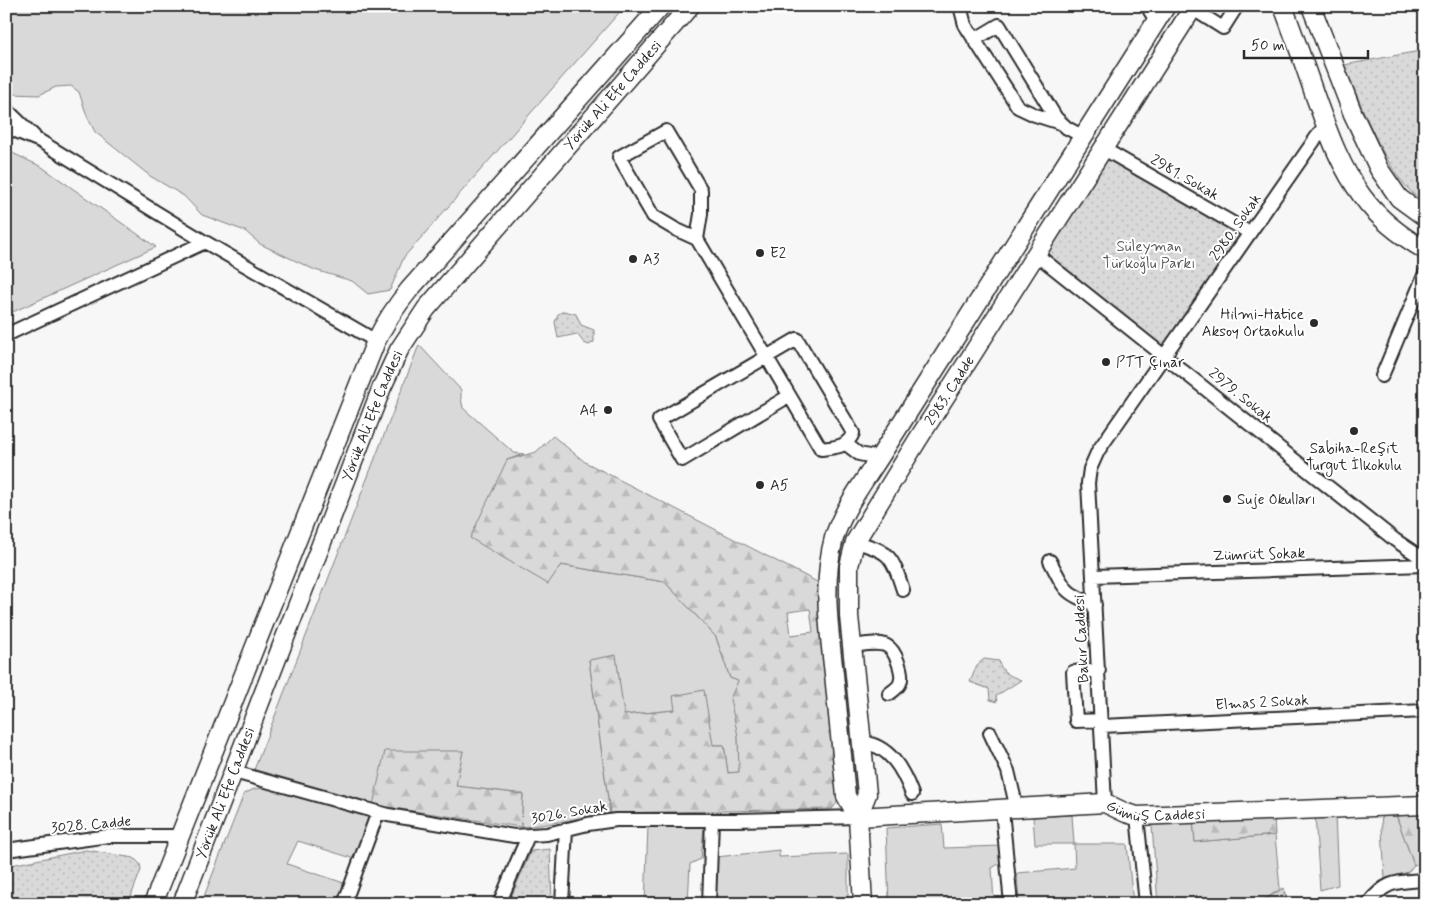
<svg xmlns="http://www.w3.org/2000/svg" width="1431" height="910" font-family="Mynerve,sans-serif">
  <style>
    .grass { fill: #d9d9d9; stroke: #828282 }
    .forest { fill: url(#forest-firs); stroke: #828282; fill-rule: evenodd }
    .park { fill: url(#park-dots); stroke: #828282 }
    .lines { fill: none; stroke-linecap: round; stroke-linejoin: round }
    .street-casing { stroke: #2b2b2b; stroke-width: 16 }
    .secondary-casing { stroke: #2b2b2b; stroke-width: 21 }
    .street { stroke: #fff; stroke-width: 12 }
    .secondary { stroke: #fff; stroke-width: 18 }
    .poi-dot { fill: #2b2b2b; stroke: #fff; stroke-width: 2 }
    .labels { text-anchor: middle; stroke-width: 4; stroke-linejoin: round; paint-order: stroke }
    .street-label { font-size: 15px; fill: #2b2b2b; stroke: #fff }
    .park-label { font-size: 15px; fill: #565656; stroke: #fff }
    .poi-label { font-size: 15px; fill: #2b2b2b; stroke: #fff; text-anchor: start }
  </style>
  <defs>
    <pattern id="forest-firs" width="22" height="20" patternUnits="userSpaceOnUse" patternTransform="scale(1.25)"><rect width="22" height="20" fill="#d9d9d9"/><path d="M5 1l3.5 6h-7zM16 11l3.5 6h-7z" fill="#bababa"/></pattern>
    <pattern id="park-dots" width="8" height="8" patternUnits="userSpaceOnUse" patternTransform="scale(1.25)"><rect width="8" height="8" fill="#d9d9d9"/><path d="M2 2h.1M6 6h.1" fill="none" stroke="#bababa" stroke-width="1.8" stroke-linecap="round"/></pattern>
  </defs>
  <rect width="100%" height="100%" fill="#f7f7f7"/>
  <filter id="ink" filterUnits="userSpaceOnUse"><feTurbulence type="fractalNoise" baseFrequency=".02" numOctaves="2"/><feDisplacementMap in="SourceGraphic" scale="10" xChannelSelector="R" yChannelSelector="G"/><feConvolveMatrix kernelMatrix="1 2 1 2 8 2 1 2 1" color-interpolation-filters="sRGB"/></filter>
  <g filter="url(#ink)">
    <path class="grass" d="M6 6H625L404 257 390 290 368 294 352 281 315 270 260 244 245 231 202 215 184 196 150 176 95 132 87 116 79 92 71 86 56 87 39 95 11 94 6 91Z
      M6 150 42 167 156 247 6 315Z
      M419 345 461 390V398L463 408 514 453 524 454 507 460 561 565 665 582 716 637 730 678 739 681 738 736 740 772 728 773 724 745H713L676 710 623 715 616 656 589 660 610 813C580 817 551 825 521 827L523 794 455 786 463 751 373 805 258 775 254 770Z
      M266 788 359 811 367 815 369 821 355 859 298 841 287 864 347 884 339 904H201L244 794 254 789Z
      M1381 812H1395L1414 865 1408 872 1385 879Z
      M1335 814 1338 885 1320 890 1315 815Z
      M1072 815 1074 844H1127L1133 904H1019L1017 873 1075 868 1074 844H1035L1033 817Z
      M1193 819 1195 842 1275 835 1280 889 1258 904H1158L1152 826 1147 821Z
      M942 824 944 848 1001 846 1002 862 992 868 994 904H889L886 828Z
      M648 826 704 827 701 859 690 864 688 904H645Z
      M779 850V857L848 854V904H715L717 857Z"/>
    <path class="forest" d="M553 436 585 462 819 583 837 803 832 809 610 813 589 660 616 655 624 715 675 710 673 696 704 690 713 745H724L728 773 739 772 738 736 730 699 738 681 730 678 716 637 665 582 561 565 548 584 470 538 507 460 536 452ZM810 609 813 632 791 635 788 612Z
      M385 751H463L456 786 523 794 521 827 373 805Z
      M1425 811V861L1414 865 1395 812Z
      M1274 816 1275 835 1195 842 1193 819Z
      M1284 888 1287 904H1258Z"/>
    <path class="park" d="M1425 50V203C1387 180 1362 105 1344 65Z
      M1104 149 1250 233 1165 355 1036 254Z
      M564 311 576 314 581 325 594 330V342L589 345 584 343 577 334 558 338 555 322 558 314Z
      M984 659 999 661C1001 673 1011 676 1021 680L996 696 997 702 990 700 989 689 970 682 977 665Z
      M550 849 552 904H508L531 851Z
      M86 850 134 858 140 864 141 870 128 904H6V866Z"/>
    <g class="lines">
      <g class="street-casing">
        <path id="street" d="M960 6 965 25 1018 107 1035 115 1060 123
          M1147 6 1156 21
          M1193 9 1223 28 1237 6
          M974 40 999 25 1056 118 1067 128 1084 137
          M6 109 34 136
          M6 127 40 141 205 242 376 341
          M1104 149 1250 233
          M697 239 701 214V190L666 131 619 157 653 216 675 229 697 239 821 449C835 447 847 448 853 433L797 339 659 420 682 460 789 396
          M1036 254 1395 540 1425 560
          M6 335 205 242
          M1382 376 1425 273
          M846 444 859 454 879 458
          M855 542C890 551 892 556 903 590
          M1050 561C1066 591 1063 592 1095 605
          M1094 576 1425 565
          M852 646C862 645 878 641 887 646 896 651 904 674 900 683 899 687 893 691 889 694
          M1099 670 1073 672 1076 721 1101 720
          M1102 726 1425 711
          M990 733 1008 771 1017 809
          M861 742C890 745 903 770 912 794
          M234 772 388 815 514 836 547 834 588 824 616 820H736L858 817
          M1105 803 1088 483 1090 469 1098 451 1325 125
          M1002 810 1011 904
          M1137 816 1146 904
          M6 850 109 836H179
          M344 904 378 812
          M499 904 528 836
          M562 904 566 829
          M709 904 712 820
          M1368 904C1386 880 1397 882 1425 880"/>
      </g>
      <g class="secondary-casing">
        <g id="secondary">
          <path d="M1283 6C1294 36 1305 66 1315 96 1328 131 1339 165 1362 196 1378 218 1401 236 1425 250"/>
          <path d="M1311 6 1353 114 1379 169 1399 198 1425 217"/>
          <path d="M858 817 846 796C842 756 838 715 834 674 829 630 822 581 834 538 843 509 863 483 879 458L1166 6"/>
          <path id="s1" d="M858 817 1105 803 1126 813 1137 816 1425 805"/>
          <path d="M153 904 376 341C385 323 396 306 409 290L661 6"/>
          <path id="s2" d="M182 904 382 387 399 350 426 309 690 6"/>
          <path id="s3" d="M863 904 858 817 867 794 849 616V566L855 542 917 441 1194 6"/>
        </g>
      </g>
      <use href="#street" class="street"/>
      <use href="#secondary" class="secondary"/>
    </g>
  </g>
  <g class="poi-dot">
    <circle cx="760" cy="253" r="5"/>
    <circle cx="633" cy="259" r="5"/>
    <circle cx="1314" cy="323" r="5"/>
    <circle cx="1106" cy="362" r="5"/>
    <circle cx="608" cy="410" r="5"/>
    <circle cx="1354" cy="431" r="5"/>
    <circle cx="760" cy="485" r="5"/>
    <circle cx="1227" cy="499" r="5"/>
  </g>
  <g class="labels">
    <g class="street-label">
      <text dy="5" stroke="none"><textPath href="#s2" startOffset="928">Yörük Ali Efe Caddesi</textPath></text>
      <text transform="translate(1185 177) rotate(30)" y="5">2981. Sokak</text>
      <text transform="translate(1235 227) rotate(-55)" y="5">2980. Sokak</text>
      <text dy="5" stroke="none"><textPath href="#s3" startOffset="544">2983. Cadde</textPath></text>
      <text transform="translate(1241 395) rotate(39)" y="5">2979. Sokak</text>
      <text dy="5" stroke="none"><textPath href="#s2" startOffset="524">Yörük Ali Efe Caddesi</textPath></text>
      <text transform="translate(1259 554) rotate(-2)" y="5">Zümrüt Sokak</text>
      <text transform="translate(1081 639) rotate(-93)" y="5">Bakır Caddesi</text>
      <text transform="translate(1262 702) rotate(-3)" y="5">Elmas 2 Sokak</text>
      <text dy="5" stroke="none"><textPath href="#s2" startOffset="119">Yörük Ali Efe Caddesi</textPath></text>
      <text dy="5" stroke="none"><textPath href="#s1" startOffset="300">Gümüş Caddesi</textPath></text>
      <text transform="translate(569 812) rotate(-10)" y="5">3026. Sokak</text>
      <text transform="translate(91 824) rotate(-5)" y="5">3028. Cadde</text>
    </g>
    <g class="park-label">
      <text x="1149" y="251">Süleyman<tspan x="1149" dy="17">Türkoğlu Parkı</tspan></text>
    </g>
    <g class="poi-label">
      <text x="770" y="258">E2</text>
      <text x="643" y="264">A3</text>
      <text x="1304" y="319" text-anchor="end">Hilmi-Hatice<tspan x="1304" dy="17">Aksoy Ortaokulu</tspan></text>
      <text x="1116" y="367">PTT Çınar</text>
      <text x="598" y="415" text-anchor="end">A4</text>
      <text x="1354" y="453" text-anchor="middle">Sabiha-Reşit<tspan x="1354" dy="17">Turgut İlkokulu</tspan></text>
      <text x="770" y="490">A5</text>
      <text x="1237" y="504">Suje Okulları</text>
    </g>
  </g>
  <rect width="1431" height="910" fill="none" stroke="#fff" stroke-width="25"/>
  <rect x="12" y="12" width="1406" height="885" fill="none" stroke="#2b2b2b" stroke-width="2" filter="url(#ink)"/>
  <path d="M1244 50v8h124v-8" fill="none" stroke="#2b2b2b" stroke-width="2.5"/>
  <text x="1251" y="50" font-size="15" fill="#2b2b2b" stroke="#ffffff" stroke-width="4" paint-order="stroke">50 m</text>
</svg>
